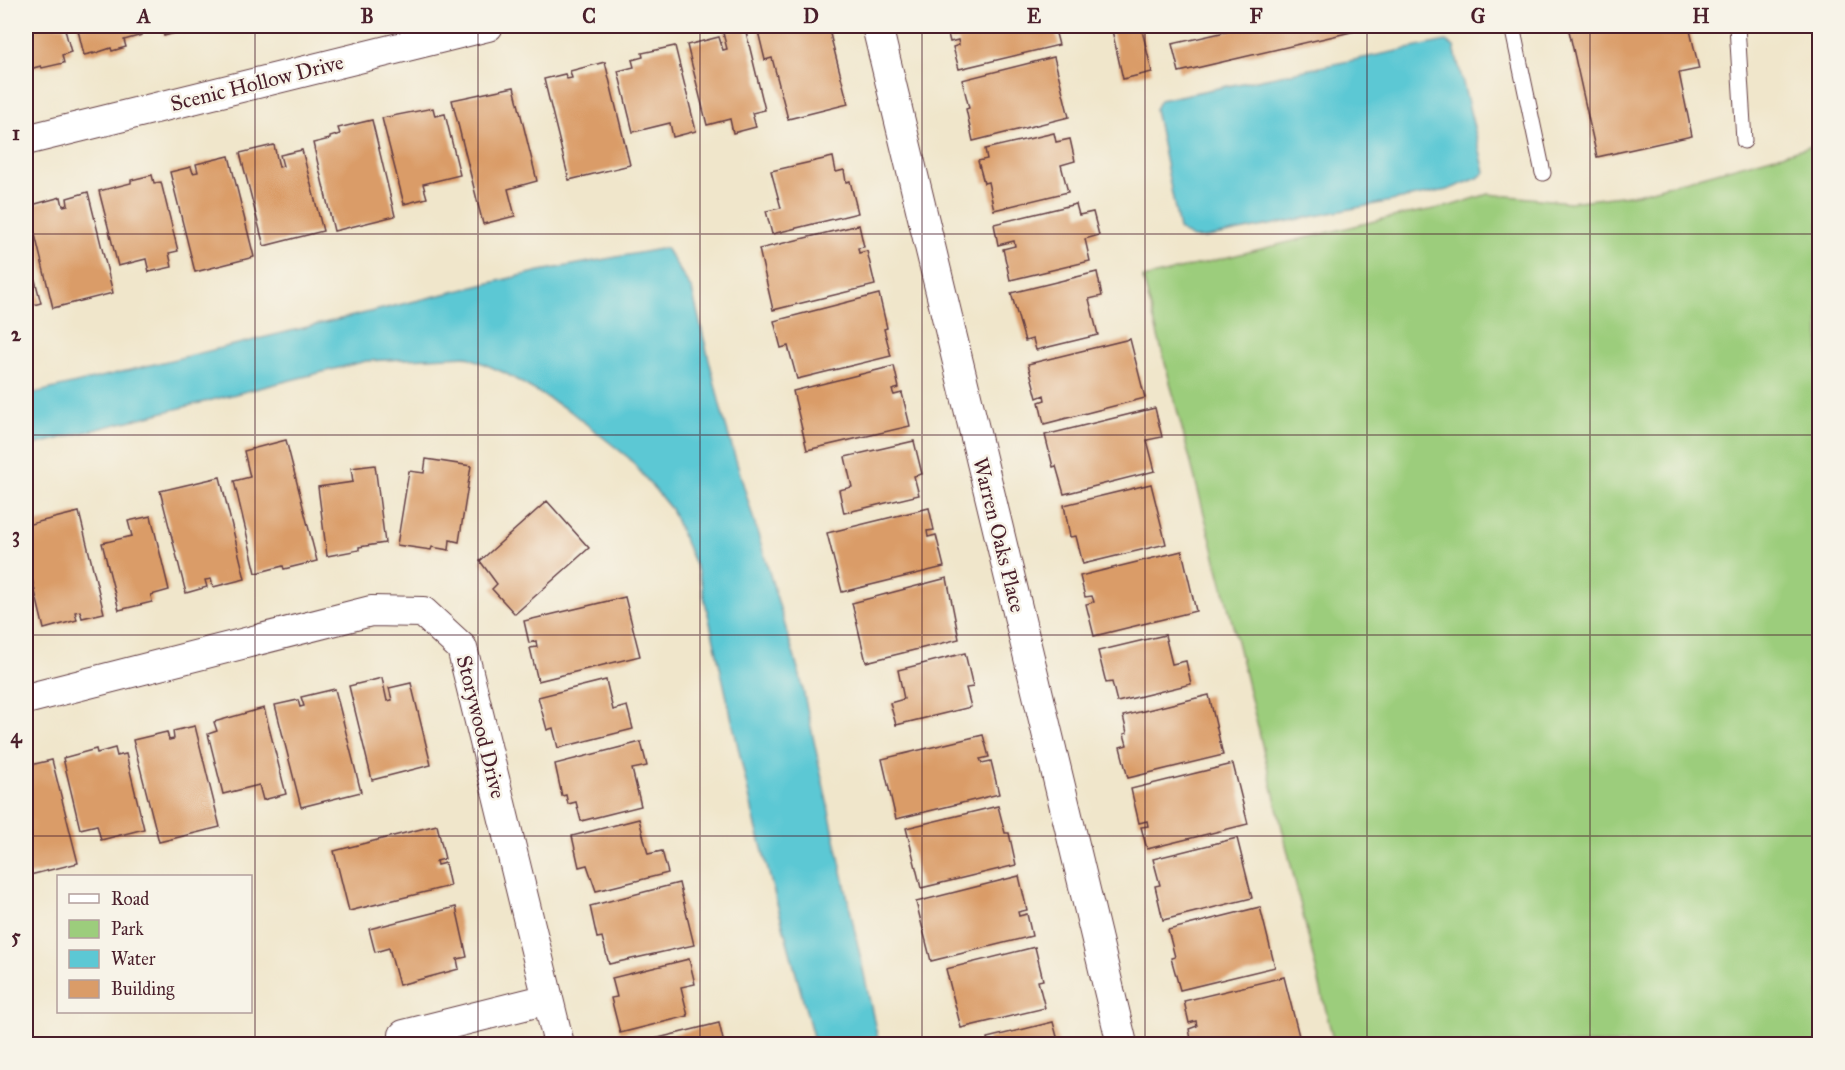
<svg xmlns="http://www.w3.org/2000/svg" width="1845" height="1070" font-family="'IM FELL Great Primer',serif">
  <style>
    .green { fill: #9ccd7c; stroke: #737654; stroke-width: 1.5 }
    .water { fill: #5cc8d4; stroke: #537480; stroke-width: 1.5 }
    .building { fill: #da9c68 }
    .lines { fill: none; stroke-linecap: round; stroke-linejoin: round }
    .lane-casing { stroke: #633d43; stroke-width: 17 }
    .street-casing { stroke: #633d43; stroke-width: 32 }
    .lane { stroke: #fff; stroke-width: 15 }
    .street { stroke: #fff; stroke-width: 30 }
    .grid { fill: none; stroke: #4a1f2b; stroke-width: 1.5; stroke-opacity: 0.55 }
    .labels { text-anchor: middle; stroke-width: 5; stroke-linejoin: round; paint-order: stroke }
    .street-label { font-size: 21px; fill: #4a1f2b; stroke: #f7f3e8 }
    .neatline { fill: none; stroke: #4a1f2b; stroke-width: 2 }
    .grid-label { font-size: 20px; text-anchor: middle; font-weight: bold; fill: #4a1f2b }
  </style>
  <rect width="100%" height="100%" fill="#f7f3e8"/>
  <filter id="ink" filterUnits="userSpaceOnUse"><feTurbulence type="fractalNoise" baseFrequency=".0167" numOctaves="2"/><feDisplacementMap in="SourceGraphic" scale="12" xChannelSelector="R" yChannelSelector="G"/><feConvolveMatrix kernelMatrix="1 2 1 2 8 2 1 2 1" color-interpolation-filters="sRGB"/></filter>
  <filter id="wash" filterUnits="userSpaceOnUse"><feTurbulence type="fractalNoise" baseFrequency=".008" numOctaves="4" result="noise"/><feDisplacementMap in="SourceGraphic" scale="24" xChannelSelector="R" yChannelSelector="G"/><feGaussianBlur stdDeviation="1.35" result="paint"/><feColorMatrix in="noise" values="0 0 0 0 0 0 0 0 0 0 0 0 0 0 0 0 0 1.4 0 .05"/><feComposite in="paint" operator="in"/></filter>
  <g filter="url(#wash)">
    <rect width="100%" height="100%" fill="#f0e6cb"/>
    <path class="green" d="M1819 144V1044H1334L1238 645 1143 278 1387 218 1450 206 1488 194 1570 202 1637 194Z"/>
    <path class="water" d="M1446 41 1454 47 1485 172 1478 178 1447 190 1204 238H1192L1179 229 1155 109 1160 100Z
      M666 248 692 290 722 413 800 676 879 1044H815L755 822 699 574 671 509 629 458 570 411 505 373 466 356 366 361 26 447V395L540 271Z"/>
    <g id="blocks">
      <path class="building" d="M26 26H64L71 52 62 55 64 63 42 68 41 66 26 70Z
        M77 26H139L142 35 124 40 126 47 112 51 111 48 93 54V53L84 55Z
        M151 26H211L183 34 182 31 164 36 162 27 152 30Z
        M763 26H828L848 104 788 119 772 58 765 60 757 27Z
        M946 26H1054L1059 45 959 69 953 47 959 45 958 40 950 42Z
        M1111 26H1141L1152 72 1123 79Z
        M1252 26H1377L1179 72 1172 44Z
        M1568 26H1689L1699 69 1679 73 1692 136 1597 157Z
        M745 28 765 110 752 113 756 127 733 133 730 119 707 125 687 45 719 37 723 50 727 49 723 33Z
        M675 46 696 131 673 137 670 123 633 132 618 71 634 67 632 60 643 57 642 53Z
        M1054 57 1069 117 973 141 966 109 969 108 962 80Z
        M605 62 630 165 569 180 544 79 565 74 567 79 572 78 570 71Z
        M514 87 537 181 508 189 515 216 483 224 452 100Z
        M433 108 435 116 445 114 460 175 423 184 427 198 404 204 382 118Z
        M372 120 395 216 334 231 313 143 330 139V137L340 134 338 128Z
        M1054 133 1056 142 1070 139 1075 161 1061 165 1068 192 994 210 988 182 984 183 978 161 987 159 985 149Z
        M274 145 279 167 283 166 280 155 302 150 323 231 264 246 240 153Z
        M229 156 254 257 195 272 170 172 191 167 193 173 198 172 196 164Z
        M833 157 836 172 844 170 846 182 850 181 858 213 772 234 766 211 781 208 771 171Z
        M152 175 154 183 161 182 178 251 169 253 172 267 149 272 146 259 118 266 99 191 131 183V180Z
        M88 192 113 293 53 308 28 206 61 197 63 206 68 205 67 198Z
        M1076 204 1079 215 1093 212 1099 235 1085 239 1090 261 1010 280 1003 249 1015 246 1014 241 998 245 994 224Z
        M859 225 864 247 858 248 859 253 867 251 875 285 773 310 759 249Z
        M26 245 41 303 26 307Z
        M1097 272 1102 296 1089 299 1098 335 1036 350 1033 339 1025 341 1011 293Z
        M879 294 887 328 884 329 891 356 797 379 788 346 781 348 774 321Z
        M1130 339 1145 398 1044 424 1039 402 1045 400 1044 395 1037 398 1028 364Z
        M894 366 899 388 892 390 894 395 902 393 910 426 807 450 793 391Z
        M1155 408 1162 437 1147 440 1155 471 1064 494 1056 466 1053 467 1045 435Z
        M286 440 317 561 284 569 283 566 256 573 234 481 250 477 244 451Z
        M914 441 922 474 914 476 919 495 844 513 839 490 852 487 845 457Z
        M426 459 471 466 459 542 450 540 449 550 432 547 431 550 397 545 409 471 424 473Z
        M375 465 385 543 359 547V550L327 556 318 487 353 482 351 468Z
        M220 477 245 579 213 587 211 579 205 580 207 587 186 593 160 491Z
        M1151 484 1166 544 1083 564 1076 536 1070 537 1064 505Z
        M547 501 589 548 515 614 492 589 497 584 480 561Z
        M929 508 934 530 927 531 928 537 936 535 944 567 842 592 827 533Z
        M79 512 104 613 82 618 80 611 75 612 77 620 44 629 26 554V525Z
        M151 516 169 590 151 595 152 602 119 610 102 543 132 536 128 521Z
        M1182 551 1196 611 1094 636 1086 604 1094 602 1092 596 1085 597 1080 576Z
        M947 578 959 639 866 662 852 603Z
        M625 597 640 656 538 681 530 648 537 647 536 641 529 643 524 621Z
        M26 604 33 632 26 634Z
        M1165 635 1172 664 1186 661 1191 684 1117 702 1112 682 1106 683 1098 651Z
        M965 653 973 687 966 688 971 707 896 725 890 703 904 699 898 670Z
        M382 678 387 701 392 700 389 688 411 683 431 765 372 780 349 686Z
        M606 680 613 710 627 706 633 729 558 748 553 728 547 730 538 697Z
        M335 689 361 792 301 807 275 705 298 700 300 707 304 706 301 697Z
        M1209 695 1223 755 1128 778 1120 747 1127 745 1124 734 1127 733 1123 716Z
        M264 708 286 794 263 800 259 785 223 794 208 734 217 731 214 722Z
        M195 726 220 827 159 842 133 740 167 732 169 740 174 739 173 731Z
        M983 735 989 757 980 759 982 763 991 761 999 794 896 819 882 759Z
        M641 742 647 766 632 769 641 806 581 821 576 802 568 804 566 795 562 796 555 764Z
        M115 748 117 756 126 754 144 829 101 840 97 825 80 829 63 758 96 749 97 753Z
        M52 760 78 863 26 876V766Z
        M1233 764 1248 824 1147 849 1141 827 1148 826 1147 821 1139 823 1131 789Z
        M998 806 1005 833H1009L1016 865 921 888 906 828Z
        M639 819 648 854 662 851 668 873 596 891 587 865 579 867 572 836Z
        M437 825 445 859 436 861 437 865 445 863 450 886 349 911 334 851Z
        M1237 838 1252 898 1163 920 1155 886 1160 885 1153 859Z
        M1019 876 1027 910 1018 912 1019 916 1027 914 1032 936 931 961 916 902Z
        M679 883 694 945 609 964 602 937 597 938 590 906Z
        M456 907 467 957 457 959 459 969 399 985 389 948 375 952 369 929Z
        M1260 907 1275 967 1180 990 1171 958 1175 957 1168 930Z
        M1035 947 1043 980 1038 981 1045 1008 961 1028 946 969Z
        M689 959 695 984 681 987 688 1016 620 1033 611 998 617 997 612 978Z
        M1284 977 1299 1036 1265 1044H1192L1189 1029 1197 1026 1196 1021 1189 1023 1184 1001Z
        M1053 1022 1059 1044H988L987 1038Z
        M719 1023 724 1044H634Z"/>
    </g>
  </g>
  <g filter="url(#ink)">
    <use href="#blocks" fill-opacity="0" stroke="#633d43" stroke-width="1.5"/>
    <g class="lines">
      <g class="lane-casing">
        <path id="lane" d="M1512 26 1543 173
          M1737 26 1744 141"/>
      </g>
      <g class="street-casing">
        <path id="street" d="M877 26 1122 1044
          M26 140 488 26
          M26 699 371 611 423 612 462 648 559 1044
          M404 1035 548 999"/>
      </g>
      <use href="#lane" class="lane"/>
      <use href="#street" class="street"/>
    </g>
  </g>
  <path class="grid" d="M255 26V1044M478 26V1044M700 26V1044M922 26V1044M1145 26V1044M1367 26V1044M1590 26V1044M26 234H1820M26 435H1820M26 635H1820M26 836H1820"/>
  <g class="labels">
    <g class="street-label">
      <text transform="translate(257 83) rotate(-14)" y="7">Scenic Hollow Drive</text>
      <text transform="translate(999 535) rotate(76)" y="7">Warren Oaks Place</text>
      <text transform="translate(481 727) rotate(76)" y="7">Storywood Drive</text>
    </g>
  </g>
  <rect width="1845" height="1070" fill="none" stroke="#f7f3e8" stroke-width="66"/>
  <rect x="57" y="875" width="195" height="138" fill="#f7f3e8" stroke="#b29e9c" stroke-width="1.5"/>
  <rect x="69" y="894" width="30" height="9" fill="#ffffff" stroke="#b29e9c" stroke-width="1.5"/>
  <text x="111" y="905" font-size="18" fill="#4a1f2b">Road</text>
  <rect x="69" y="920" width="30" height="18" fill="#9ccd7c" stroke="#b29e9c" stroke-width="1.5"/>
  <text x="111" y="935" font-size="18" fill="#4a1f2b">Park</text>
  <rect x="69" y="950" width="30" height="18" fill="#5cc8d4" stroke="#b29e9c" stroke-width="1.5"/>
  <text x="111" y="965" font-size="18" fill="#4a1f2b">Water</text>
  <rect x="69" y="980" width="30" height="18" fill="#da9c68" stroke="#b29e9c" stroke-width="1.5"/>
  <text x="111" y="995" font-size="18" fill="#4a1f2b">Building</text>
  <rect x="33" y="33" width="1779" height="1004" class="neatline"/>
  <g class="grid-label">
    <text x="144" y="23">A</text>
    <text x="367" y="23">B</text>
    <text x="589" y="23">C</text>
    <text x="811" y="23">D</text>
    <text x="1034" y="23">E</text>
    <text x="1256" y="23">F</text>
    <text x="1478" y="23">G</text>
    <text x="1701" y="23">H</text>
    <text x="16" y="140">1</text>
    <text x="16" y="341">2</text>
    <text x="16" y="542">3</text>
    <text x="16" y="743">4</text>
    <text x="16" y="943">5</text>
  </g>
</svg>
